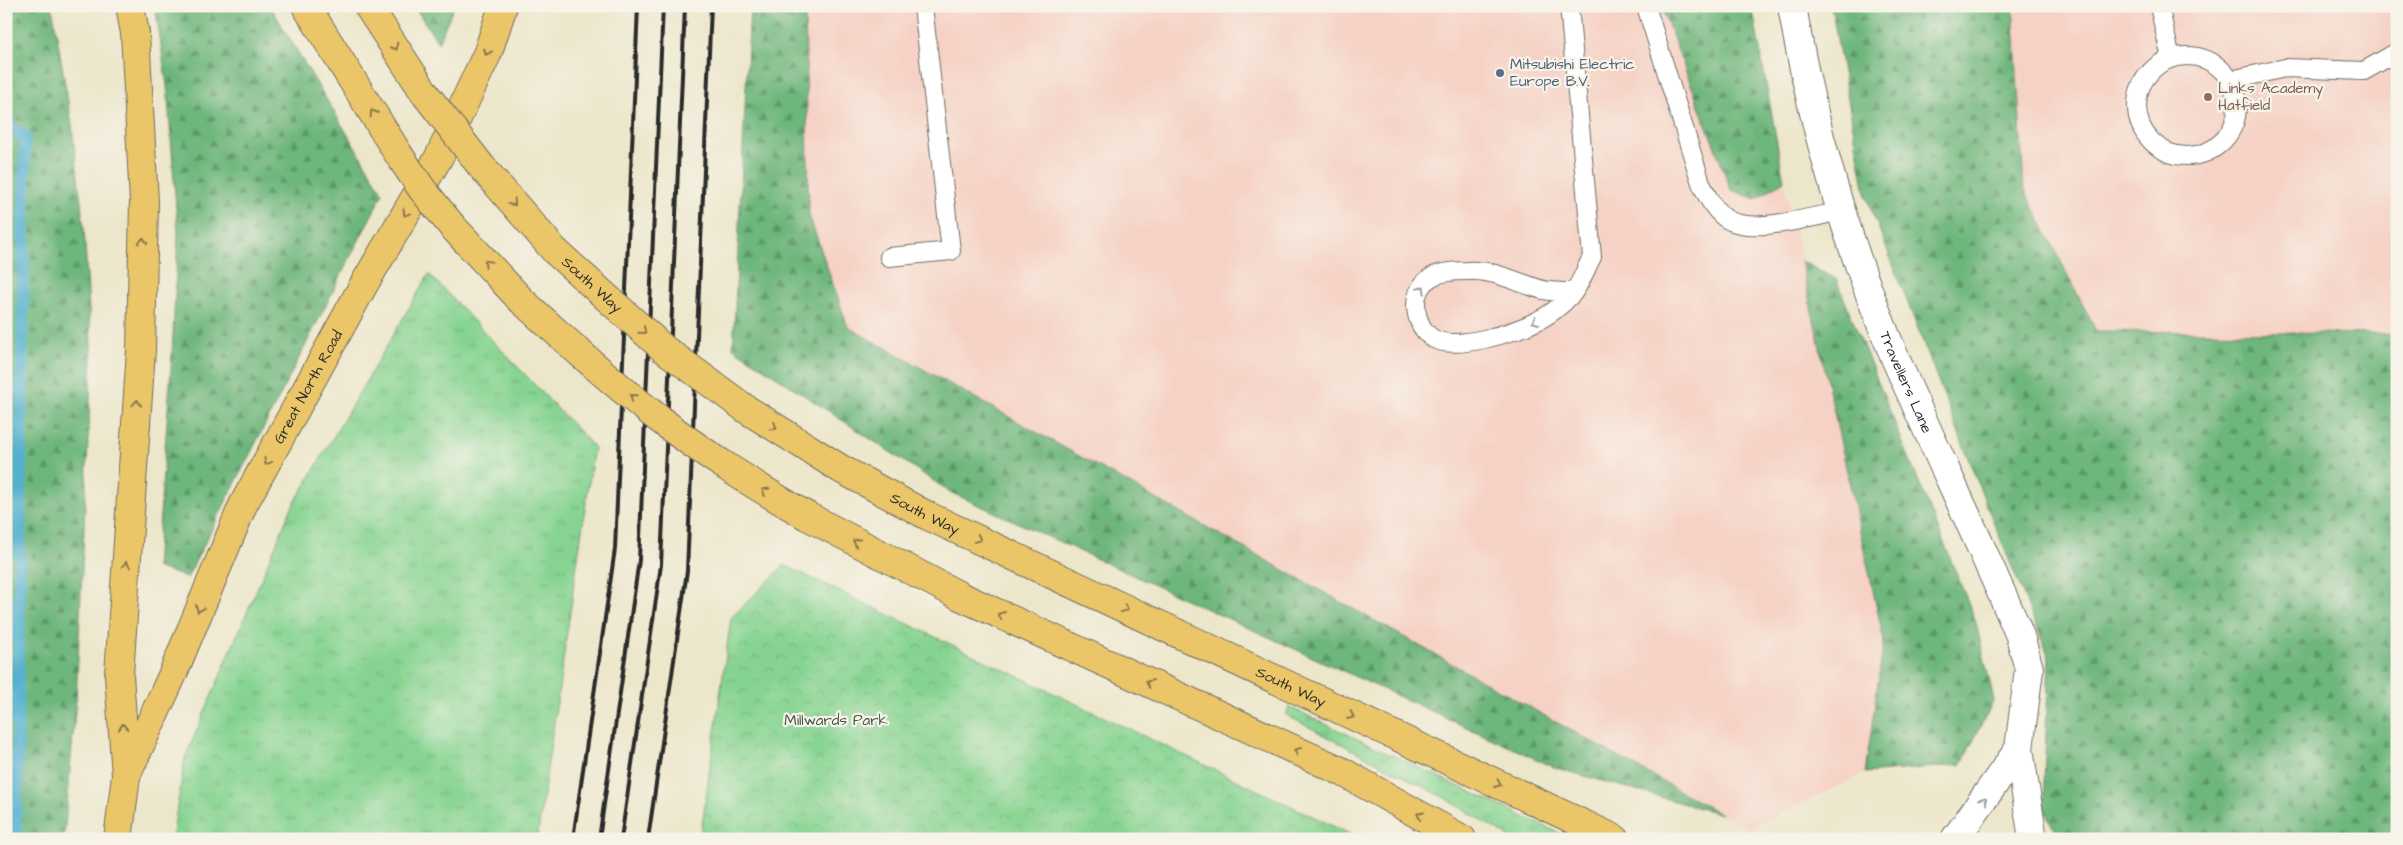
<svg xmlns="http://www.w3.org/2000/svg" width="2403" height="845" font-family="'Architects Daughter',sans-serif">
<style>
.built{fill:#f6d1c5}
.grass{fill:url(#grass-tufts);stroke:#59805e}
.forest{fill:url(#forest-firs);stroke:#4c7054}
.park{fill:url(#park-crowns);stroke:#59805e}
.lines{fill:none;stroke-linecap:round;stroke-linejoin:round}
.stream{stroke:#52b0d0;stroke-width:12}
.service-casing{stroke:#6f6c63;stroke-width:20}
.minor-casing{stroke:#6f6c63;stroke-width:30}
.primary-casing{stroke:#6f6c63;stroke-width:30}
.service{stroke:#fff;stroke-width:18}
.minor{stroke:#fff;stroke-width:28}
.primary{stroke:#ebc669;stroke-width:28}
.rail{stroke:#2b2b2b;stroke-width:4}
.primary-bridge-casing{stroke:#6f6c63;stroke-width:30;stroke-linecap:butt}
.primary-bridge{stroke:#ebc669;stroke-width:28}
.oneway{stroke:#8b784a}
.oneway2{stroke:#a0a0a0}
.service-dot{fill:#5c6f8a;stroke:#f7f3e8;stroke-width:2}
.education-dot{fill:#8d6e63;stroke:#f7f3e8;stroke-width:2}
.labels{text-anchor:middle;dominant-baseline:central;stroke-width:4.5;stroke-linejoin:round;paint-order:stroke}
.service-label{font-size:15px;fill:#4e5e75;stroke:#f7f3e8;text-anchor:start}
.education-label{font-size:15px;fill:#785e54;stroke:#f7f3e8;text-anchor:start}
.street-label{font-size:15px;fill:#2b2b2b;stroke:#f7f3e8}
.park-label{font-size:15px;fill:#425545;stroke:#f7f3e8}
</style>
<defs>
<pattern id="grass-tufts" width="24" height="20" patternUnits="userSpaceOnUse" patternTransform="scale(1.25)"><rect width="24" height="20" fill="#87d492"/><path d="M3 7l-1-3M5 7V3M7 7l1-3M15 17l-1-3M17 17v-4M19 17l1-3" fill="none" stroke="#75b67e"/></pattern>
<pattern id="forest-firs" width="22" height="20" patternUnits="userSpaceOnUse" patternTransform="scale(1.25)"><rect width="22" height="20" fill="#6db67c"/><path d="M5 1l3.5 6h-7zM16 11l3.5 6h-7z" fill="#5a9466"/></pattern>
<pattern id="park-crowns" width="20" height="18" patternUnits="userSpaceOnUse" patternTransform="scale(1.25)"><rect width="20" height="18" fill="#87d492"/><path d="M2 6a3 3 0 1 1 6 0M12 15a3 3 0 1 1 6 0" fill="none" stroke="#75b67e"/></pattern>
</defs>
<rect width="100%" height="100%" fill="#f7f3e8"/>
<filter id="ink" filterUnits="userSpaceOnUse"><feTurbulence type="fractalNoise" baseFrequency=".02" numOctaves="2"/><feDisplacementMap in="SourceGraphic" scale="10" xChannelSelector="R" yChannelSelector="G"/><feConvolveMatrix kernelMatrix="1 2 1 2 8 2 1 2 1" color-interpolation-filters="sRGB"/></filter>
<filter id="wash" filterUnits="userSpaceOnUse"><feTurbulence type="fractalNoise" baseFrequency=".0096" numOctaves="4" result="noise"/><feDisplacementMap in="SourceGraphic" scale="20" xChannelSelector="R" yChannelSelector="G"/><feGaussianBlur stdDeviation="1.12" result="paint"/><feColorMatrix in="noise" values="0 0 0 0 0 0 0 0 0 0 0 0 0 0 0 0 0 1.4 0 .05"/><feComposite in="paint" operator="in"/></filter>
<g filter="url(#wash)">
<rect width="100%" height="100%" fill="#ece6ca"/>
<path class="built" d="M805 6H1661L1731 190 1756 199 1784 181 1884 641 1865 773 1749 829 848 327 809 215Z
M2013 6H2397V334L2096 331 2024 188Z"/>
<path class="grass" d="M429 274 594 447 537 839H172L185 758 291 509Z
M1289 707 1572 839H1512L1445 798 1286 715Z"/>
<path class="forest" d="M6 6H52L72 125 84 228 92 358 76 701 64 839H6Z
M155 6H270L383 193 187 578 156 567 172 355 178 234 167 86Z
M414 6H454L438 43Z
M750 6H805L809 215 848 327 1721 814 1556 768 952 493 733 348Z
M1661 6H1752L1784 181 1756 199 1731 190Z
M1831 6H2013L2024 188 2096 331 2397 334V839H2059L2043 807 2049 657 1988 509 1865 193Z
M1801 261 1836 279 1975 619 1994 700 1961 765 1865 773 1884 641Z"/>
<path class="park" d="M784 565 1352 835V839H700L731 618Z"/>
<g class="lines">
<path class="stream" d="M6 122 25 137 16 839"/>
</g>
</g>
<g filter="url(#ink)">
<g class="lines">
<defs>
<path id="service" d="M1569 6 1592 257C1586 268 1581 283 1573 293 1563 304 1550 315 1537 321 1515 332 1457 351 1434 339 1414 328 1408 292 1430 278 1439 272 1456 271 1467 271 1493 269 1518 283 1543 290 1553 292 1564 292 1574 292
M1646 6 1701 183C1707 196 1713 209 1725 218 1750 236 1813 216 1842 211
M2159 6 2171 58
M2137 106a50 50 0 1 1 100 0a50 50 0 1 1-100 0Z
M2231 80 2285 68 2364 71 2397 52
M889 257 951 251 923 6"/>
<g id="minor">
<path id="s1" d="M1792 6C1812 125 1847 243 1893 353 1934 448 1980 541 2020 636L2029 669 2019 749 2033 839"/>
<path d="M1955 839 2019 749"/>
</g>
<g id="primary">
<path d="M306 6 399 155"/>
<path d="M368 6 426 95"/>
<path d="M481 166 555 251"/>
<path d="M452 226 520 299"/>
<path id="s2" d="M841 469 928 516 1615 839"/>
<path d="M807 516 960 596 1341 771 1462 839"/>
<path id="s3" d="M126 776 172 676 243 505 363 286 439 157 488 52 503 6"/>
<path d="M118 839 126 776 119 675 141 350 144 202 135 33 130 6"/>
</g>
</defs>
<use href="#service" class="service-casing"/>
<use href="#minor" class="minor-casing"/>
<use href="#primary" class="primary-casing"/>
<use href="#service" class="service"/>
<use href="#minor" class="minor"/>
<use href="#primary" class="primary"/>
<path class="rail" d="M573 839 615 549 638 6
M599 839 639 560 663 6
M621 839 661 565 685 6
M648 839 687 571 711 6"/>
<defs>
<g id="primary-bridge">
<path d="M426 95 481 166"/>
<path d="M399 155 422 189 452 226"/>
<path id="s4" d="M555 251 664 349 746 409 841 469"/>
<path d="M520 299C565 340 610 381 658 418 705 455 756 486 807 516"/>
</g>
</defs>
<use href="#primary-bridge" class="primary-bridge-casing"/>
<use href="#primary-bridge" class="primary-bridge"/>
</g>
<defs><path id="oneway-chevron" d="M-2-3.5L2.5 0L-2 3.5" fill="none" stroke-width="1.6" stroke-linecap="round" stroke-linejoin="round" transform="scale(1.25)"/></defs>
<g class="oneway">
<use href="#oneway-chevron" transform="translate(395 47) rotate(57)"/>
<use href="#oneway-chevron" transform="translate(487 52) rotate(112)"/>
<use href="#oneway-chevron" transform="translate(373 113) rotate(-122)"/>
<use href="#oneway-chevron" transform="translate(513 203) rotate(49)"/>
<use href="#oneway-chevron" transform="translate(406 213) rotate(121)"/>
<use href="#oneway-chevron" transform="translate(143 241) rotate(-89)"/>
<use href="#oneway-chevron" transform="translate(487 263) rotate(-133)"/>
<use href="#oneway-chevron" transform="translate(643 331) rotate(41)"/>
<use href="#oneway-chevron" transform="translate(633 397) rotate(-140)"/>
<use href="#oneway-chevron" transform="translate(137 403) rotate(-86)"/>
<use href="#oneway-chevron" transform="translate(774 427) rotate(32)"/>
<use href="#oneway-chevron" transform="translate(267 462) rotate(119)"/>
<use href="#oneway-chevron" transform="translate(765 491) rotate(-149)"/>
<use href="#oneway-chevron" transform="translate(978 539) rotate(25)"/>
<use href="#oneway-chevron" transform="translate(856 542) rotate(-152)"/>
<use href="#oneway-chevron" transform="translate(126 565) rotate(-86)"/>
<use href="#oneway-chevron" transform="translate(199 609) rotate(113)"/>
<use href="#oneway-chevron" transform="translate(1125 609) rotate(25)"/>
<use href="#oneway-chevron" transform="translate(1001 615) rotate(-155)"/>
<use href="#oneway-chevron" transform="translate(1149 683) rotate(-155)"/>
<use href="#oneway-chevron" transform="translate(1351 716) rotate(25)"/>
<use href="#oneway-chevron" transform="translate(123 727) rotate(-94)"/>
<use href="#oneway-chevron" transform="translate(1297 751) rotate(-155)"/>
<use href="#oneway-chevron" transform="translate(1498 784) rotate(25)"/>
<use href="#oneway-chevron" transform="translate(1420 815) rotate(-151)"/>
</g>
<g class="oneway2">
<use href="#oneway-chevron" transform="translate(1422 289) rotate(-59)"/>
<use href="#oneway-chevron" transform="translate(1535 321) rotate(155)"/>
<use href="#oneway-chevron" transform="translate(1984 800) rotate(-55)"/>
</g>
</g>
<circle class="service-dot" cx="1500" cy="73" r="5"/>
<circle class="education-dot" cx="2208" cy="97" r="5"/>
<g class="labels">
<g class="service-label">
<text x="1510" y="64">Mitsubishi Electric<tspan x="1510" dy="17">Europe B.V.</tspan></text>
</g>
<g class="education-label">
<text x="2218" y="88">Links Academy<tspan x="2218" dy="17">Hatfield</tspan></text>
</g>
<g class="street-label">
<text stroke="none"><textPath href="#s4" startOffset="50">South Way</textPath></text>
<text stroke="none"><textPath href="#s1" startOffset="394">Travellers Lane</textPath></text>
<text stroke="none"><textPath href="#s3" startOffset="430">Great North Road</textPath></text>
<text stroke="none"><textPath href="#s2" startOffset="95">South Way</textPath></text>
<text stroke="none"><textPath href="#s2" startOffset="500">South Way</textPath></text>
</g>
<g class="park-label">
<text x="836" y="720">Millwards Park</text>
</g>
</g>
<rect width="2403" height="845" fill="none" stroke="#f7f3e8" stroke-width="25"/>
</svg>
